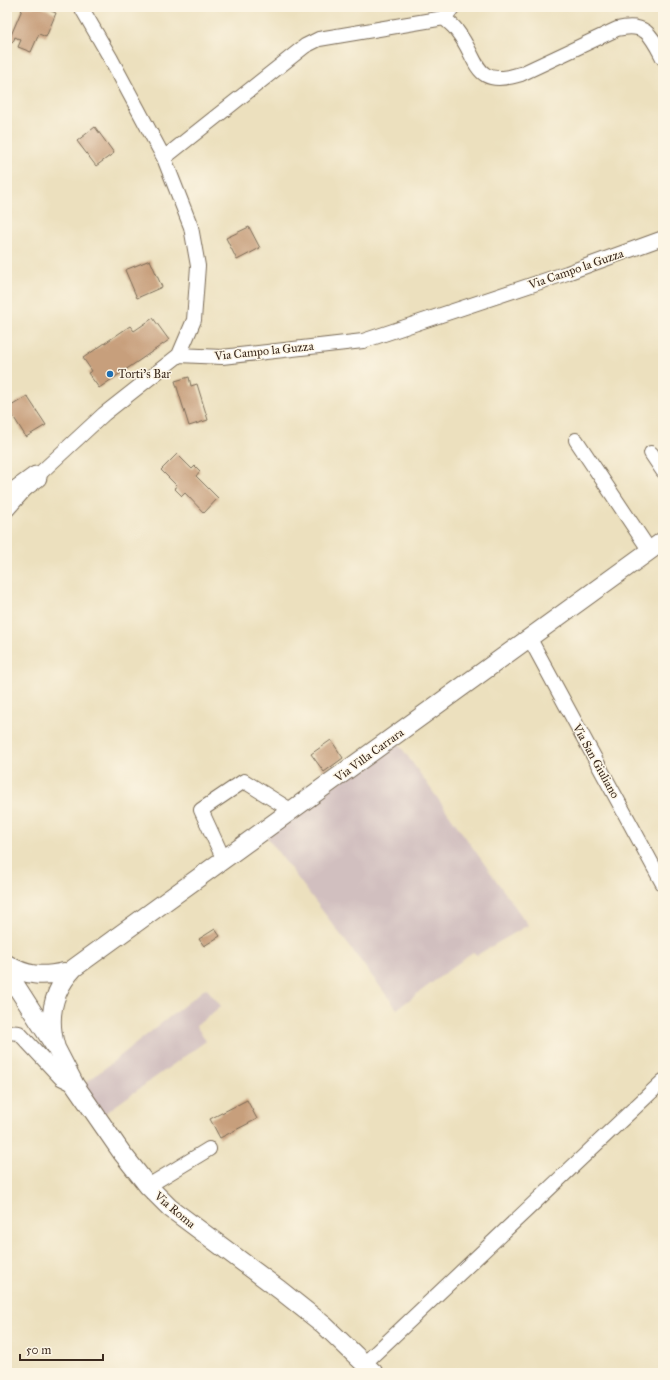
<svg xmlns="http://www.w3.org/2000/svg" width="670" height="1380" font-family="'IM FELL Great Primer',serif">
<style>
.industrial{fill:#d1bfbf}
.building{fill:#c79f7b}
.lines{fill:none;stroke-linecap:round;stroke-linejoin:round}
.minor-casing{stroke:#796a56;stroke-width:16}
.major-casing{stroke:#796a56;stroke-width:20}
.highway-casing{stroke:#796a56;stroke-width:23}
.minor{stroke:#fff;stroke-width:14}
.major{stroke:#fff;stroke-width:18}
.highway{stroke:#fff;stroke-width:21}
.poi-dot{fill:#1f6fb2;stroke:#fcf5e5;stroke-width:1.5}
.labels{text-anchor:middle;dominant-baseline:central;stroke-width:3;stroke-linejoin:round;paint-order:stroke}
.street-label{font-size:12px;fill:#3b2a1e;stroke:#fcf5e5}
.poi-label{font-size:12px;fill:#3b2a1e;stroke:#fcf5e5;text-anchor:start}
</style>
<rect width="100%" height="100%" fill="#fcf5e5"/>
<filter id="ink" filterUnits="userSpaceOnUse"><feTurbulence type="fractalNoise" baseFrequency=".025" numOctaves="2"/><feDisplacementMap in="SourceGraphic" scale="8" xChannelSelector="R" yChannelSelector="G"/><feConvolveMatrix kernelMatrix="1 2 1 2 8 2 1 2 1" color-interpolation-filters="sRGB"/></filter>
<filter id="wash" filterUnits="userSpaceOnUse"><feTurbulence type="fractalNoise" baseFrequency=".012" numOctaves="4" result="noise"/><feDisplacementMap in="SourceGraphic" scale="16" xChannelSelector="R" yChannelSelector="G"/><feGaussianBlur stdDeviation="0.9" result="paint"/><feColorMatrix in="noise" values="0 0 0 0 0 0 0 0 0 0 0 0 0 0 0 0 0 1.4 0 .05"/><feComposite in="paint" operator="in"/></filter>
<g filter="url(#wash)">
<rect width="100%" height="100%" fill="#ece0be"/>
<path class="industrial" d="M396 740 528 925 477 955 473 952 397 1009 265 835Z
M206 988 221 1006 196 1026 206 1041 101 1116 81 1087Z"/>
<g id="blocks">
<path class="building" d="M23 7H41L56 13 46 37 39 34 31 52 18 47 21 40 15 37 13 42 9 40Z
M95 127 114 153 96 166 77 141Z
M249 227 260 248 237 260 226 238Z
M150 260 162 287 137 298 125 270Z
M153 318 169 340 99 388 88 373 92 371 83 358 130 326 134 331Z
M189 377 191 386 197 384 208 420 189 426 175 381Z
M27 396 46 425 26 437 8 408Z
M177 454 192 469 195 466 200 471 196 476 218 498 204 513 185 493 182 496 174 488 177 486 161 470Z
M331 740 343 758 324 772 311 754Z
M215 929 220 936 204 946 199 939Z
M247 1100 257 1119 220 1138 210 1119Z"/>
</g>
</g>
<g filter="url(#ink)">
<use href="#blocks" fill-opacity="0" stroke="#796a56" stroke-width="1"/>
<g class="lines">
<defs>
<path id="minor" d="M81 7 111 59 164 158 191 227 198 266 194 320 179 355 222 357 363 341 567 273 663 238
M444 18 453 7
M164 158 305 46 319 39 444 18C448 22 454 26 457 31 480 60 472 89 521 74L617 29C646 22 651 35 663 58
M576 440 650 551
M651 453 663 471
M7 510 36 477 104 414 179 355
M530 639 663 884
M224 860 201 810 244 781 292 811
M7 1032 19 1033 61 1078 75 1085
M148 1186 209 1149
M365 1363 663 1081"/>
<path id="major" d="M7 964C26 976 42 977 64 972
M7 972 56 1048 75 1085 122 1153 148 1186 170 1208 280 1290 324 1325 374 1373
M56 1048C47 1018 52 991 74 968L663 541"/>
<path id="highway" d="M7 498 36 477"/>
</defs>
<use href="#minor" class="minor-casing"/>
<use href="#major" class="major-casing"/>
<use href="#highway" class="highway-casing"/>
<use href="#minor" class="minor"/>
<use href="#major" class="major"/>
<use href="#highway" class="highway"/>
</g>
</g>
<circle class="poi-dot" cx="110" cy="374" r="4"/>
<g class="labels">
<g class="street-label">
<text transform="translate(576 269) rotate(-19)">Via Campo la Guzza</text>
<text transform="translate(264 351) rotate(-6)">Via Campo la Guzza</text>
<text transform="translate(369 755) rotate(-36)">Via Villa Carrara</text>
<text transform="translate(596 761) rotate(61)">Via San Giuliano</text>
<text transform="translate(175 1210) rotate(40)">Via Roma</text>
</g>
<g class="poi-label">
<text x="118" y="374">Torti's Bar</text>
</g>
</g>
<rect width="670" height="1380" fill="none" stroke="#fcf5e5" stroke-width="24"/>
<path d="M20 1354v6h83v-6" fill="none" stroke="#3b2a1e" stroke-width="2"/>
<text x="26" y="1354" font-size="12" fill="#3b2a1e" stroke="#fcf5e5" stroke-width="3" paint-order="stroke">50 m</text>
</svg>
